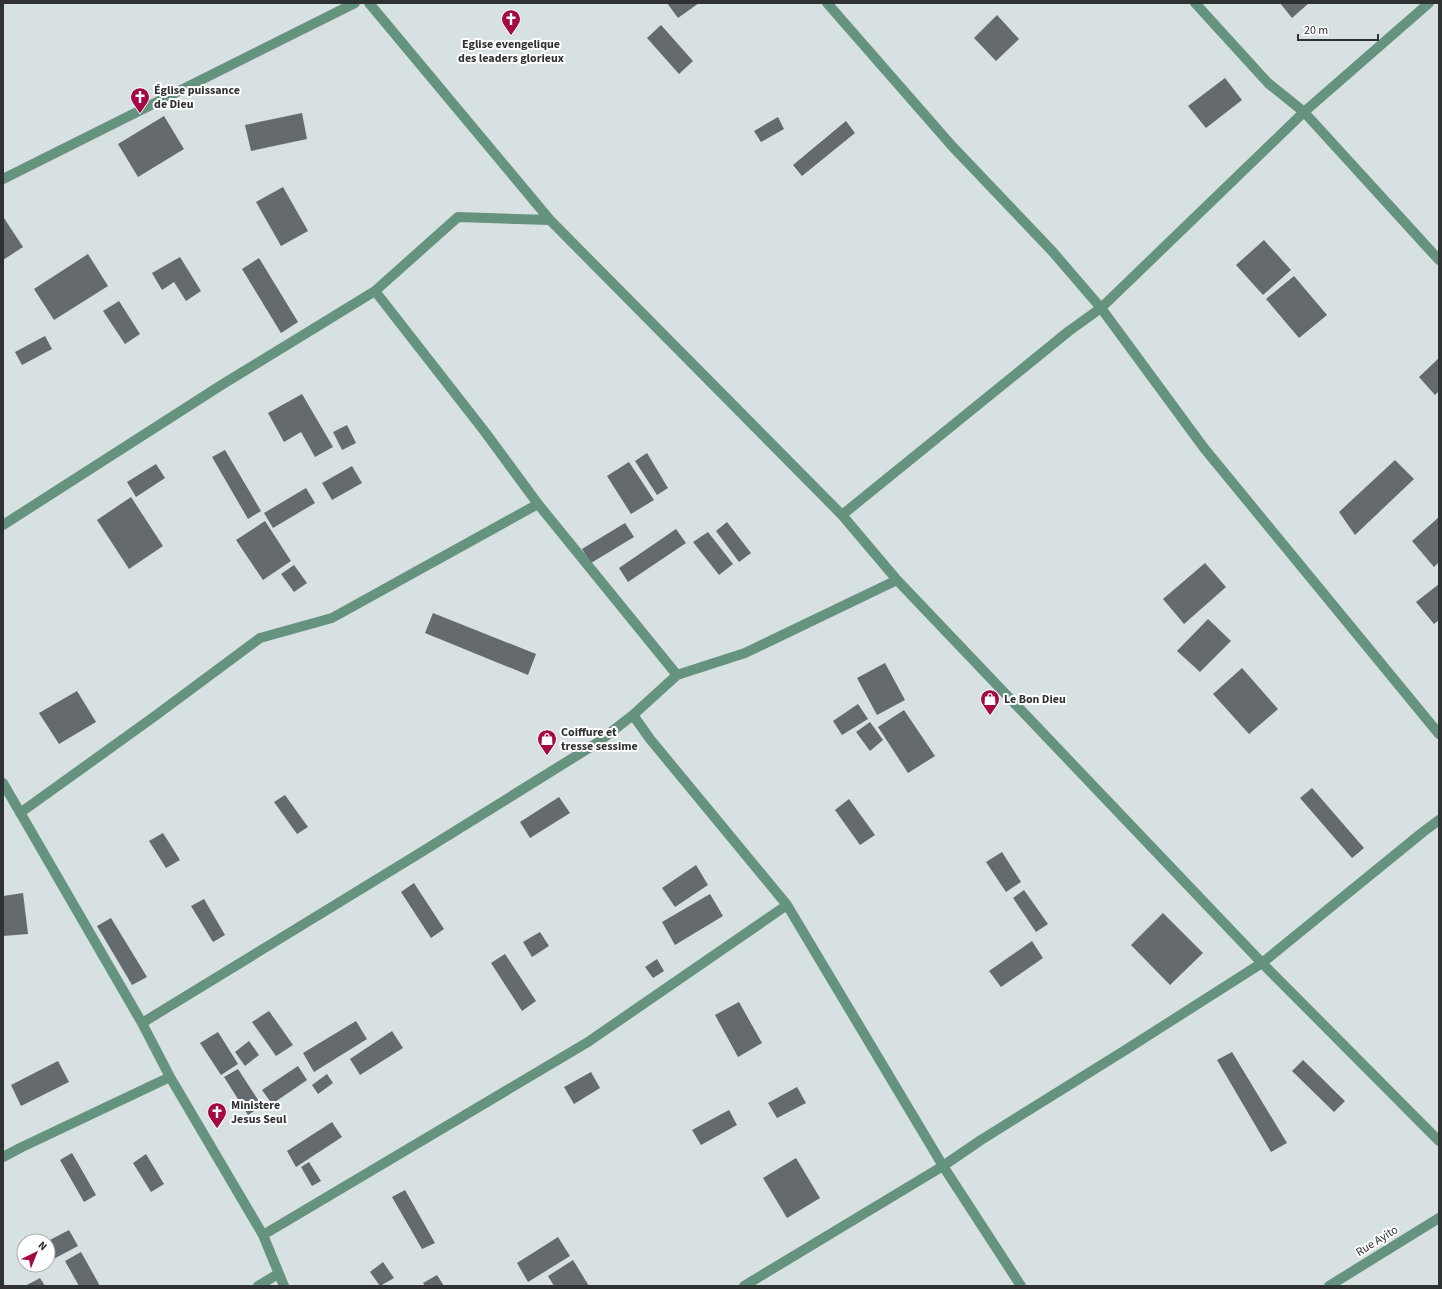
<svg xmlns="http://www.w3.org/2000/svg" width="1442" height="1289" font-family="'Source Sans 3',sans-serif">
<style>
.building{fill:#646a6e}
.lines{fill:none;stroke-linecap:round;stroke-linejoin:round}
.minor{stroke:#66937f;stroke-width:10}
.labels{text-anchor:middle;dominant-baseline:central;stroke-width:4;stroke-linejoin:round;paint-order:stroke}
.poi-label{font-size:12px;font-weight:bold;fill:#2f3232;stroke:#fff;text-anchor:start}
.street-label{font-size:12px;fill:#2f3232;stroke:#fff}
</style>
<rect width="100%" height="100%" fill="#d7e1e1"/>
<path class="building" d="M667 3H699L678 18Z
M1280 3H1309L1292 18Z
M997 15 1019 39 996 61 974 38Z
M661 25 693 61 679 74 647 38Z
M1225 78 1242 100 1206 128 1188 106Z
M302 113 307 139 251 151 245 125Z
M164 116 184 149 138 177 118 144Z
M778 117 784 129 761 142 754 131Z
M846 121 855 133 802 176 793 165Z
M283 187 308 231 281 246 256 202Z
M4 218 23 247 3 260V219Z
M1264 240 1291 270 1263 295 1236 265Z
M88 254 108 286 54 320 34 289Z
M180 257 201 291 186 301 174 282 162 290 152 273Z
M259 258 298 322 281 333 242 269Z
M1294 276 1327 315 1299 338 1266 299Z
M119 301 140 334 125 344 103 311Z
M45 336 52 349 22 365 15 352Z
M1439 358V391L1435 395 1419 377Z
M302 394 333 447 315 457 301 432 284 442 268 413Z
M347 425 356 443 342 450 333 432Z
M225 450 261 511 248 519 212 457Z
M647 453 668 488 657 495 635 461Z
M1395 460 1414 479 1355 535 1339 512Z
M629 462 654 500 631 514 607 476Z
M156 464 165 478 136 497 127 482Z
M352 466 362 483 332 500 322 483Z
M306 488 315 503 273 528 264 513Z
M131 497 163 546 129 569 97 520Z
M1439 517V562L1434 567 1412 541Z
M265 521 291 561 263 580 236 540Z
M727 522 751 553 739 562 716 531Z
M625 523 634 537 591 563 582 549Z
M676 529 686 543 628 582 619 568Z
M708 532 733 564 719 575 693 542Z
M1205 563 1226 587 1184 624 1163 599Z
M294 565 307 583 294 592 281 574Z
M1439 584V620L1434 624 1416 602Z
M433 613 536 654 528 675 425 633Z
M1208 619 1231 641 1200 672 1177 651Z
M885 663 905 700 877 715 857 678Z
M1242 668 1278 709 1249 734 1213 694Z
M77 691 96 722 59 744 39 713Z
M858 704 868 719 842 735 833 721Z
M904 710 935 756 908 773 878 727Z
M870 722 883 740 870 751 856 732Z
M1312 788 1364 848 1352 858 1300 798Z
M285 795 308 827 297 834 274 802Z
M559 797 570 813 530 838 520 822Z
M849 799 875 835 860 845 835 810Z
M163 833 180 860 166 868 149 841Z
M1002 852 1021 882 1006 892 986 862Z
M696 865 708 885 675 907 662 888Z
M414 883 444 929 431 938 401 892Z
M1024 890 1048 924 1036 932 1013 898Z
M23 893 28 934 3 936V896Z
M710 894 723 916 675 945 662 922Z
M204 899 225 935 213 942 191 906Z
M1163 913 1203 953 1170 985 1131 945Z
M111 918 147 977 132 985 97 926Z
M540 932 549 946 532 957 523 942Z
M1032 941 1043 958 1001 987 989 971Z
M505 954 536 1001 522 1011 491 963Z
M657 959 664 971 653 978 645 967Z
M739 1002 762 1043 738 1057 715 1015Z
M269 1011 293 1045 276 1056 252 1022Z
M356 1021 367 1039 314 1072 303 1053Z
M392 1031 403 1048 360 1075 350 1059Z
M218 1032 238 1064 221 1075 200 1043Z
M249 1041 259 1055 245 1066 235 1052Z
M1232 1052 1287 1143 1271 1152 1217 1060Z
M1303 1060 1345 1101 1334 1112 1292 1071Z
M58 1061 69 1082 21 1106 11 1085Z
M298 1066 307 1080 272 1104 262 1090Z
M238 1069 262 1106 248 1115 224 1077Z
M591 1072 600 1088 574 1104 564 1087Z
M327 1074 333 1083 318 1094 312 1085Z
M797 1087 806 1103 777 1118 768 1103Z
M729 1110 737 1125 701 1145 692 1130Z
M332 1122 342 1137 296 1167 287 1151Z
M72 1153 96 1195 84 1202 60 1160Z
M146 1154 164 1184 151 1192 133 1163Z
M796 1158 820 1198 787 1218 763 1178Z
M309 1162 321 1181 312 1186 301 1167Z
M405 1190 435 1243 422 1249 392 1197Z
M69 1230 78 1246 48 1262V1241Z
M558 1237 570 1256 528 1282 517 1263Z
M81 1252 100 1286H79L65 1261Z
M573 1260 589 1286H554L548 1276Z
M383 1262 394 1278 380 1286 370 1272Z
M437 1275 444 1286H425L423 1283Z
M40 1278 45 1286H25Z"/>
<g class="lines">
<path class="minor" d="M369 3 550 220 842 515 897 580 1262 963 1439 1141
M827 3 952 146 1052 251 1101 308 1204 448 1439 734
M1195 3 1268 83 1304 112 1439 260
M3 179 355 3
M375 291 485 432 538 504 677 675
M842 515 1069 331 1101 308 1304 112 1429 3
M3 525 223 384 375 291 458 217 550 220
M633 715 650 739 787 905 943 1166 1021 1286
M3 783 142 1023 170 1077 263 1235 284 1286
M20 813 155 716 260 638 332 618 538 504
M142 1023 415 856 597 743 633 715 677 675 745 653 897 580
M3 1157 22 1147 170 1077
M263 1235 588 1042 787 905
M258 1286 278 1274
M744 1286 943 1166 981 1140 1127 1049 1262 963 1423 832 1439 820
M1329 1286 1439 1218"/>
</g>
<defs>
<symbol id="church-pin" viewBox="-11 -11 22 30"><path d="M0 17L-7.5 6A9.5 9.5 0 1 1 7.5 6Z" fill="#a30a44" stroke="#fff"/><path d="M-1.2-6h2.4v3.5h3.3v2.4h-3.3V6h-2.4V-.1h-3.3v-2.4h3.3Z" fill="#fff"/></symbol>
<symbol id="shop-pin" viewBox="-11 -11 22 30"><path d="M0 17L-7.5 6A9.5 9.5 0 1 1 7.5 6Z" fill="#a30a44" stroke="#fff"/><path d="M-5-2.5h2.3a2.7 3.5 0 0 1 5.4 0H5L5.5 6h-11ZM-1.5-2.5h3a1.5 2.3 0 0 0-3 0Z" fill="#fff"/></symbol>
</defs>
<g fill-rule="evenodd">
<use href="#church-pin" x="500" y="8" width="22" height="30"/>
<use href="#church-pin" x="129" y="86" width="22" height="30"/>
<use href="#shop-pin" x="979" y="688" width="22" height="30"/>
<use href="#shop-pin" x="536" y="728" width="22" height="30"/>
<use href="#church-pin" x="206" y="1101" width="22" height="30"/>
</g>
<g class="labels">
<g class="poi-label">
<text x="511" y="44" text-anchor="middle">Eglise evengelique<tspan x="511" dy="14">des leaders glorieux</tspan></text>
<text x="154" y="90">Église puissance<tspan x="154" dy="14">de Dieu</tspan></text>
<text x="1004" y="699">Le Bon Dieu</text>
<text x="561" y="732">Coiffure et<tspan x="561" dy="14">tresse sessime</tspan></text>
<text x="231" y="1105">Ministere<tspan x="231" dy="14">Jesus Seul</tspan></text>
</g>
<g class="street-label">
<text transform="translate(1377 1241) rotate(-32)">Rue Ayito</text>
</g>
</g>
<rect width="1442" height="1289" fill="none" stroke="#2f3232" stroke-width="8"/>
<g transform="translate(36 1253) rotate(43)"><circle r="19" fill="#ffffff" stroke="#acadad"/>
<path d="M0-3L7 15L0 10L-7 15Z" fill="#a30a44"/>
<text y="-6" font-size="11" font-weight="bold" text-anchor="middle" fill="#2f3232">N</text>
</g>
<path d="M1298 34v6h80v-6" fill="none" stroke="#2f3232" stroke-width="2"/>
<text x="1304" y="34" font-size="12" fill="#2f3232" stroke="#ffffff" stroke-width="3" paint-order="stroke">20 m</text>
</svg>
